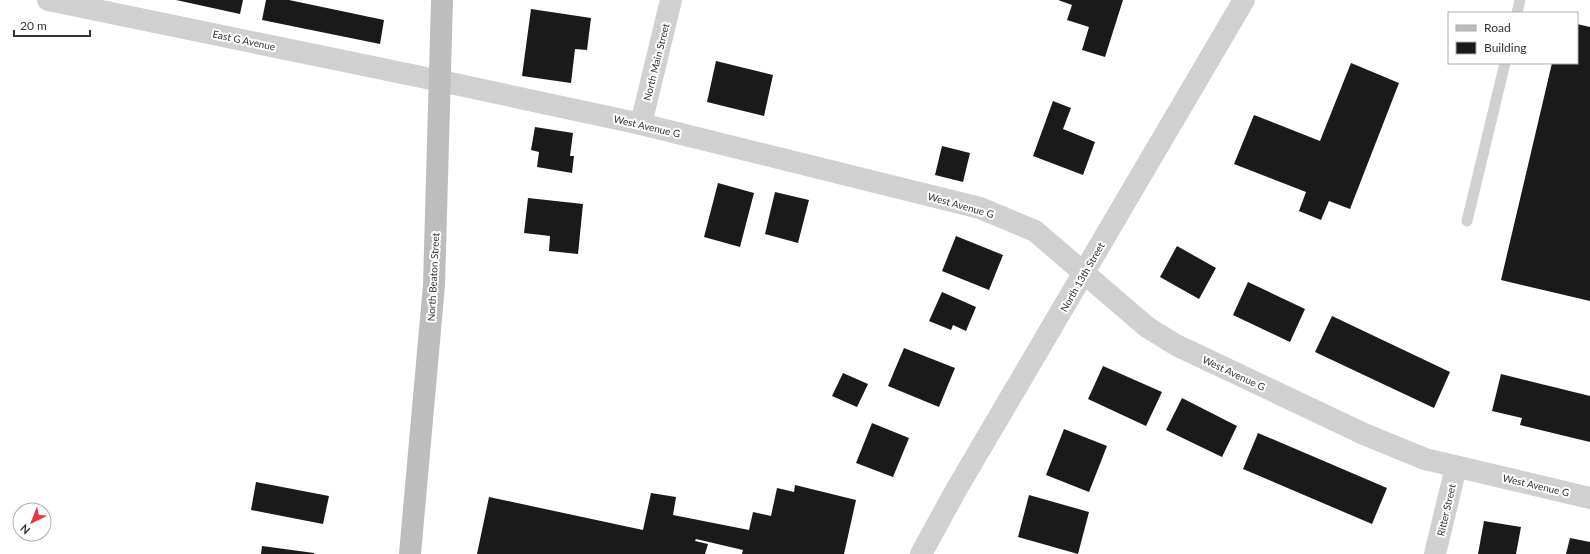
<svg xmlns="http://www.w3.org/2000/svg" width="1590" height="554" font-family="Lato,sans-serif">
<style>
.building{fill:#1a1a1a}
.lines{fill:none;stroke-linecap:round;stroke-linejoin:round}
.service{stroke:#d0d0d0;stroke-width:11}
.minor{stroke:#d0d0d0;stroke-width:22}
.tertiary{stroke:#d0d0d0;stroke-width:22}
.secondary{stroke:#bdbdbd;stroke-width:22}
.labels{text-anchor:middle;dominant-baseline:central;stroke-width:4;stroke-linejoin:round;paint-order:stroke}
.street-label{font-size:10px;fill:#333;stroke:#fff}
</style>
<rect width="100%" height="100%" fill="#fff"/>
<path class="building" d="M176 0H243L240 14Z
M266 0H289L384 20 380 44 262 20Z
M1058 0H1123L1105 57 1082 50 1089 27 1067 20 1072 5Z
M531 9 591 18 587 50 575 49 571 83 522 76Z
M1577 24 1590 27V301L1501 280 1552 63H1577Z
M716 61 773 75 764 116 707 102Z
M1351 63 1399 83 1350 209 1329 201 1321 220 1299 211 1306 192 1234 164 1254 115 1320 141Z
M1053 101 1071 108 1063 129 1095 142 1083 175 1033 156Z
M535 127 573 133 570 156H574L572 173 537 167 539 152 531 150Z
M942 146 970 153 963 182 935 175Z
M718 183 754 193 740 247 704 237Z
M775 192 809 200 798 243 765 234Z
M528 198 583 204 578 254 549 251 550 236 524 233Z
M956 236 1003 255 989 290 942 271Z
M1177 246 1216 268 1199 299 1160 277Z
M1248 282 1305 309 1290 342 1233 315Z
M942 292 976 307 966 331 953 325 951 330 929 321Z
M1332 316 1450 372 1434 408 1315 352Z
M904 348 955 368 939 407 888 386Z
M1103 366 1162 392 1146 426 1088 399Z
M843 373 868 384 857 407 832 396Z
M1501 374 1590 396V442L1520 425 1522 418 1492 411Z
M1182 398 1237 426 1222 457 1166 430Z
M872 423 909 438 893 477 856 463Z
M1064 429 1107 446 1089 492 1046 475Z
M1258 433 1387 488 1372 524 1243 469Z
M256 482 329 496 323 524 251 510Z
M795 485 856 500 844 554H742L743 550 696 539 695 541 708 544 705 554H477L489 497 643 530 651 493 676 497 673 515 749 530 753 512 771 516 777 488 794 492Z
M1029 495 1089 512 1078 554 1018 537Z
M1484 521 1521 527 1516 554H1478Z
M1570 538 1590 542V554H1566Z
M262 546 314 553V554H261Z"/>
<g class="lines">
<path class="service" d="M1517 13 1520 0
M1467 221 1505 63"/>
<path class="minor" d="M48 0 441 81 641 124 980 208 1035 231 1147 327 1176 345 1364 434 1425 459 1590 498
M641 124 671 0
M1435 554 1456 467"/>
<path class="tertiary" d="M921 554 956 490 1244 0"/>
<path class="secondary" d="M410 554 434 285 442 0"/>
</g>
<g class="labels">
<g class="street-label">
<text transform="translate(244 40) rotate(12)">East G Avenue</text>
<text transform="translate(656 62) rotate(-76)">North Main Street</text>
<text transform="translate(647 126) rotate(13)">West Avenue G</text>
<text transform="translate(961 205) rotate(16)">West Avenue G</text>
<text transform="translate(433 277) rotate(-87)">North Beaton Street</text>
<text transform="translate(1082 277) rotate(-60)">North 13th Street</text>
<text transform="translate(1234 373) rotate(25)">West Avenue G</text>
<text transform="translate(1536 485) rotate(13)">West Avenue G</text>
<text transform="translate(1446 510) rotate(-77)">Ritter Street</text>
</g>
</g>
<rect x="1448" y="12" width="130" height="52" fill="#ffffff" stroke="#adadad"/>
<rect x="1456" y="25" width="20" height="6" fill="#bdbdbd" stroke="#adadad"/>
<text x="1484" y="32" font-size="12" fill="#333333">Road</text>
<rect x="1456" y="42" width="20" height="12" fill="#1a1a1a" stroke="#adadad"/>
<text x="1484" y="52" font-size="12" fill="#333333">Building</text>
<g transform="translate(32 522) rotate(223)"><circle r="19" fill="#ffffff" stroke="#adadad"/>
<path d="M0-3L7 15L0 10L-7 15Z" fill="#e63946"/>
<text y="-6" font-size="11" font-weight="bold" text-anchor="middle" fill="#333333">N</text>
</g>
<path d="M14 30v6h76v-6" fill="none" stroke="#333333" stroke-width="2"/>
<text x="20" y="30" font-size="12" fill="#333333" stroke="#ffffff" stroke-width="3" paint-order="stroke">20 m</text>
</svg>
